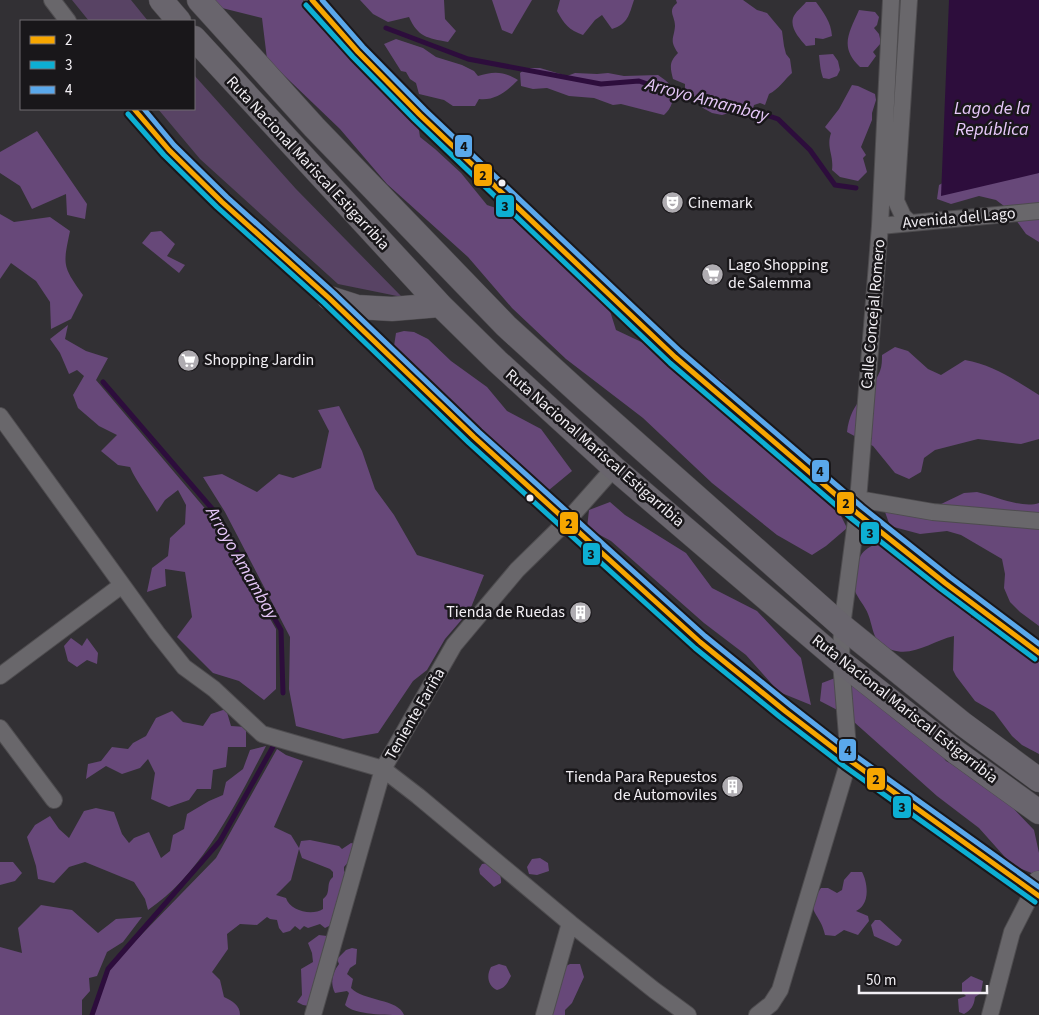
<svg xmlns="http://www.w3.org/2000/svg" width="1039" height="1015" font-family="'Source Sans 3',sans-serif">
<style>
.green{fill:#584364}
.forest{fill:#674879;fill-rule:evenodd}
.water{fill:#2d0d3c}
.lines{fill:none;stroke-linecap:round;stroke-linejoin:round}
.stream{stroke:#2d0d3c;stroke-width:5}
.minor-casing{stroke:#4e4c4f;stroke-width:18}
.highway-casing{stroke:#4e4c4f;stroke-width:25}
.minor{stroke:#69676b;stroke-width:16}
.highway{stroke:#69656d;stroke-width:24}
.bus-1-casing{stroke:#19171a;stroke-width:9}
.bus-2-casing{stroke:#19171a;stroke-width:9}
.bus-3-casing{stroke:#19171a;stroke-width:9}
.bus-1{stroke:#f7a600;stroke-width:5}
.bus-2{stroke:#0dafd3;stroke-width:5}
.bus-3{stroke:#5aa8eb;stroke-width:5}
.bus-dot{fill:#f2eff4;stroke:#19171a;stroke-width:2}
.labels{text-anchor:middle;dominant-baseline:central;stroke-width:5;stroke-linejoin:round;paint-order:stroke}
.street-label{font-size:16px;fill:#f2eff4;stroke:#19171a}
.poi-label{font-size:16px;fill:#f2eff4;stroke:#19171a;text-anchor:start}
.water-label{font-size:18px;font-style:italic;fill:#e8c9fb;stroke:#19171a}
.line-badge{stroke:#19171a;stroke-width:2}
.pale-badge-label{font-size:14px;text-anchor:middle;font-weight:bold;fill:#111}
</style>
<rect width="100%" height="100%" fill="#323034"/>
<path class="green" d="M72 0H131L148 21H89Z
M194 75 296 189 402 297 338 284 200 159 158 109H194Z"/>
<path class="forest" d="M206 0H309L418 124 420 137 435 149 461 173 487 205 517 215 615 291 610 311 616 330 652 347 694 359 724 382 742 403 751 420 825 491 837 508 847 528 826 546 812 555 777 535 712 483 643 418 566 359 512 308 468 257 387 184 340 129 267 59 262 18 210 5Z
M360 0H444L445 19 456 31 448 42C427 38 418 37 409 17L388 22 373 14Z
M492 0H532L512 34 502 30Z
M560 0H634C629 15 628 24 612 29L602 15 595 20 583 35C569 30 564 24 557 11Z
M676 0H743L757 10 767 13 782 31 784 46 786 54 790 59 792 73C784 80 779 89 769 94L765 105 760 103 754 105 751 116 729 113 722 115 712 113 703 108 693 95 685 91V84L673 79C670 67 669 62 678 53 669 40 674 39 675 26 675 16 667 11 677 3Z
M806 2H816C824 13 831 22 832 36L823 39 815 38V45L806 46C800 39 790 29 793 18 795 12 802 7 806 2Z
M859 10 875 12 879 17 877 25 874 28 879 34 881 43 873 52 876 56 868 67H860C839 47 849 33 859 10Z
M396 39 423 48 436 57 462 65 474 71 478 76C493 71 504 71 518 80 507 91 495 101 479 99L475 106H453L444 100 419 94 416 83 410 79 406 72 401 71 384 44Z
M833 54 838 61 840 70 837 76 829 79 823 78C820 69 820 63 819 55Z
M526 68H540L567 76 575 73 597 74 608 73 624 76 658 75 665 80 674 88C674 99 672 108 664 115L621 104 613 105 594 98 569 96 547 88 533 89 521 86 520 73Z
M852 85 858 86 875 94 876 100 872 113V120L861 147 866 155 863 158 867 172 858 181 840 177 832 170C834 155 826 148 831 133L825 127 839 109Z
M37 131 87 204 85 219 67 215 66 194 32 209 20 186 0 173V152Z
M1039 173V242L1026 234 1008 209 996 200 979 196 951 204 937 199 939 185 952 178Z
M0 214 14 222 50 217 70 231C63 265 62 266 83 295L71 319 51 329 50 302 36 281 11 263 0 279Z
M161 231 175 244 167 256 185 265 179 273 142 243 151 232Z
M68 325 65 339 86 351 108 358 96 380 208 512 247 579 276 629V689L264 700 239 681 213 673 177 637 192 617 185 572 165 569 166 586 147 592 152 568 168 556 170 538 185 524 186 505 178 490 165 500 157 512C148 496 137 483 130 467L118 465 101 451 117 435 99 426 78 408 73 395 84 376 77 370 69 374 60 353 50 339Z
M404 331 414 332 428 339 451 361 487 387 507 411 541 429 572 471 549 490 512 464 394 346 396 333Z
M895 347 908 351 928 369 941 375 965 360C993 365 1015 380 1039 395V439L1021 444 978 439 935 450 924 458 921 472 909 479 895 473 873 446 847 432C851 399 870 396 880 371 882 366 882 360 882 355Z
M339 406 362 451 375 489 394 515 417 555 484 575 470 610 445 639 427 670 413 681 378 733 343 739 296 726 289 689 290 637 225 512 203 477 222 474 257 492 279 474 293 478 321 468 329 431 318 410Z
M977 492C995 496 1022 509 1039 503V626L1020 612 1010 602 1004 588 1005 574 1002 559 961 535 947 531 920 534 890 526 885 512 939 505 964 493Z
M610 502 625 515 686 553 712 588 757 611 801 658 811 705 779 692 746 655 704 623 611 541 587 528 589 510Z
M888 541C898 544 909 546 918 551 927 556 966 586 970 595 973 602 972 611 971 618L977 616 1039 647V754L1022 745 1012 736 994 712 975 701 956 676 953 670 954 636C932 641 914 657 892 650 872 644 874 629 868 614 865 606 858 599 855 591 853 586 854 581 855 576 858 553 864 546 888 541Z
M71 638 82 646 87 638 98 653 97 664 87 660 77 667 68 661 64 646Z
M843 675 919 725 946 761 990 784 1034 830 1039 853V876L1012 865 979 828 937 796 845 714 820 701 822 683Z
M226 709 231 726 246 727V747H228L226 767 213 770 211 789H197L189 800 169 807 151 799 155 773 148 759 140 768 122 774 106 766 86 779 88 764 101 761 112 747 128 749 133 743 146 736 156 718 172 711 183 722 203 726 211 714Z
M266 746C237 802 202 874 148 910L145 899 134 882 85 862 69 867 54 883 38 879 36 866 27 837 35 825 50 816 59 829 69 838 84 811 96 808 114 812 122 834 129 843 134 838 149 832 161 858 170 851 173 835 184 829 187 814 209 801 223 795 226 782 243 769 250 750Z
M277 749 286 755 303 761 274 827 291 835 299 848 301 841 310 840 339 846 342 849 351 843 355 844 350 860 344 867V871L347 875 331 925 325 928 320 924 308 928 304 926 300 930 295 926 290 931 283 933 279 928 277 920 270 919 267 917 257 925 240 924 227 934 228 949 212 972 220 980 224 997C232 1001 240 1005 240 1015H92L108 969 216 858ZM299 849 302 858 330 869 333 872V877C325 883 332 893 323 899V909C312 916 290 911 286 898L276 895 291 880Z
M540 858 548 863 549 871 537 875 529 874 527 867 532 859Z
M0 862H13L22 873 15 881 0 885Z
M488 863C495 867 502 873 501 883L494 887 480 874 479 869 482 864Z
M851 872H862C867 881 869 897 863 905 861 908 859 909 856 911L868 916 869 921 858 935 844 930 835 936 825 935C820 911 803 913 821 888H828L837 893 842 890 844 880Z
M41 905 72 910 98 933 116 919 142 917 123 942 107 952 97 976 89 978 90 991 82 1000V1015H0V947L22 953 18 928Z
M875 920H880L902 940 899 945 896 946 874 936 871 925Z
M319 935 327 936 309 1006 303 1005 297 1002 302 995 301 969 313 962 312 953 308 943Z
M352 948 357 949 356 964 350 968 347 974 353 979 351 988C363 1001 399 999 404 1015 387 1015 354 1015 345 1005L349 993 347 991 335 993C330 983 332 973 339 964L337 959 346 950Z
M499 964 506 966 511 976C507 984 505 988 497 990 488 986 486 976 491 967Z
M570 964H580L584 977 572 1003 565 1010V1015H538L562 968Z
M971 976 983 981 981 993 975 997C974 1006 971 1010 964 1014L959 1012 958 999 966 996 962 992V983Z"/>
<path class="water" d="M949 0H1039V173L941 196Z"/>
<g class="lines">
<path class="stream" d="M386 28 468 59 601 84 639 81 693 100 742 107 778 119 810 150 835 185 856 188
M103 382 214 511 281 630 283 693
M92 1015 108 969 220 841 274 745"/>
<defs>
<path id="minor" d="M52 0 68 21
M312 0 358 52 420 115 675 357 857 513 945 583 1039 653
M909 0 896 201 903 216 910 223
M134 109 169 150 222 202 329 298 474 437 700 642 785 711 849 760 1039 896
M880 226 1039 211
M0 416 157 633 184 667 214 689 262 734 383 769 418 796 570 923 654 990 688 1015
M858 499 933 512 1039 521
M0 676 122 585
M0 728 54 800
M313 1015 383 769 454 645 517 570 567 521 614 468
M544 1015 570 923
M757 1015 771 1004 780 990 849 760 841 662 842 626 857 513 880 226 891 0
M990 1015 1012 932 1033 891"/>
<path id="highway" d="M161 0 179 21
M199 0 314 127 506 326 586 399 842 626 963 724 1039 780
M194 38 440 305 497 361 614 468 841 662 957 753 1039 812
M329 298 357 307 392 309 440 305
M1033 891 1039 883"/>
</defs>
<use href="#minor" class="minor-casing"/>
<use href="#highway" class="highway-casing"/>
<use href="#minor" class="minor"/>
<use href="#highway" class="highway"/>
<defs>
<path id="bus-1" d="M312 0 358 52 420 115 675 357 857 513 945 583 1039 653
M134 109 169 150 222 202 329 298 474 437 700 642 785 711 849 760 1039 896"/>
<path id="bus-2" d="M306 5 353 57 415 120 670 363 852 519 941 589 1035 659
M128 114 164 155 217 207 324 303 469 443 695 648 780 717 844 766 1035 902"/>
<path id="bus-3" d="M322 0 363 47 425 110 680 351 862 507 950 577 1039 644
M144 109 174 145 227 197 334 293 479 432 705 636 790 705 853 754 1039 887"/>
</defs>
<use href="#bus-1" class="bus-1-casing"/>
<use href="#bus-2" class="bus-2-casing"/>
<use href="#bus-3" class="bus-3-casing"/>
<use href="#bus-1" class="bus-1"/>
<use href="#bus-2" class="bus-2"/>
<use href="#bus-3" class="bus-3"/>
</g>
<defs>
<symbol id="theatre-disc" viewBox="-11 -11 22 22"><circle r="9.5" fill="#afacb1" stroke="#19171a"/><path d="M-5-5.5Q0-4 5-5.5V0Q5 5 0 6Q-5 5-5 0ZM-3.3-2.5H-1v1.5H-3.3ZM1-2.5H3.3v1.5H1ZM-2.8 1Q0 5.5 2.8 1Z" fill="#fff"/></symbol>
<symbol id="supermarket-disc" viewBox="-11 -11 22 22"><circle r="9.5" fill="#afacb1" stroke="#19171a"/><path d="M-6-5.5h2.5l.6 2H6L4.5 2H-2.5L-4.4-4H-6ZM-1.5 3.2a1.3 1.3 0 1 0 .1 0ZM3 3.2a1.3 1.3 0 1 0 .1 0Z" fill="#fff"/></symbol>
<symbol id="building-disc" viewBox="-11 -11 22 22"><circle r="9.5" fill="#afacb1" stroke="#19171a"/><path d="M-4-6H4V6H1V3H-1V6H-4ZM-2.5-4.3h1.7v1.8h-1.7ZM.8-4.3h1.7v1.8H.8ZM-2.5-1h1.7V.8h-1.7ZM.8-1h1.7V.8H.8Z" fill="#fff"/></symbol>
</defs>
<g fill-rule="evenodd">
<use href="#theatre-disc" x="660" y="190" width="25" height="25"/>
<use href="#supermarket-disc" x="700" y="262" width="25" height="25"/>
<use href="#supermarket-disc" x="176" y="348" width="25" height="25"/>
<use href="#building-disc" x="568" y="600" width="25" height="25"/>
<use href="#building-disc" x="720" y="774" width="25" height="25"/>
</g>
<g class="bus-dot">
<circle cx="502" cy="183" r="4.5"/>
<circle cx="530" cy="498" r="4.5"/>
</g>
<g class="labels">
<g class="street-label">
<text transform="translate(308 163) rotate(47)">Ruta Nacional Mariscal Estigarribia</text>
<text transform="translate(959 218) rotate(-5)">Avenida del Lago</text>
<text transform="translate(873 314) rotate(-85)">Calle Concejal Romero</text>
<text transform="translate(595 448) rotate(41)">Ruta Nacional Mariscal Estigarribia</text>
<text transform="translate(905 709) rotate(38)">Ruta Nacional Mariscal Estigarribia</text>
<text transform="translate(415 714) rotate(-60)">Teniente Fariña</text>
</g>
<g class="poi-label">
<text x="688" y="203">Cinemark</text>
<text x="728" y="265">Lago Shopping<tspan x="728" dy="18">de Salemma</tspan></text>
<text x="204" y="360">Shopping Jardin</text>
<text x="565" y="612" text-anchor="end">Tienda de Ruedas</text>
<text x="717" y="777" text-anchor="end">Tienda Para Repuestos<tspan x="717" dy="18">de Automoviles</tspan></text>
</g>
<g class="water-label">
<text transform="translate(707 100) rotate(15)">Arroyo Amambay</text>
<text x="992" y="108">Lago de la<tspan x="992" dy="21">República</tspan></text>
<text transform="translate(242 563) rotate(60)">Arroyo Amambay</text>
</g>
</g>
<g class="line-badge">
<rect x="454" y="134" width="19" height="24" rx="5" fill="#5aa8eb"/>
<rect x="473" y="163" width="20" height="24" rx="5" fill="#f7a600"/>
<rect x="495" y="194" width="20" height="24" rx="5" fill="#0dafd3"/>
<rect x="811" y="459" width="19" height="24" rx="5" fill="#5aa8eb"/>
<rect x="836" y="491" width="19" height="24" rx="5" fill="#f7a600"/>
<rect x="559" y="511" width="20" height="24" rx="5" fill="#f7a600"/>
<rect x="860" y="521" width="20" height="24" rx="5" fill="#0dafd3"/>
<rect x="582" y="542" width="19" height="24" rx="5" fill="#0dafd3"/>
<rect x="838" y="738" width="19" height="24" rx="5" fill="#5aa8eb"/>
<rect x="866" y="767" width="20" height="24" rx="5" fill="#f7a600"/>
<rect x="892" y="795" width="20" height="24" rx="5" fill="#0dafd3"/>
</g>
<g class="pale-badge-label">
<text x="464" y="151">4</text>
<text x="483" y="180">2</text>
<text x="505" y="211">3</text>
<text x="820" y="476">4</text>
<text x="846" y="508">2</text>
<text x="569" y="528">2</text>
<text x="870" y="538">3</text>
<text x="591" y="559">3</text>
<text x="848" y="755">4</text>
<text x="876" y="784">2</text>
<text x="902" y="812">3</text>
</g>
<rect x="20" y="20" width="175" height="90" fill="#19171a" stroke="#706d71"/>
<rect x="30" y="36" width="25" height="8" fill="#f7a600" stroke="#706d71"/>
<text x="65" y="45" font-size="15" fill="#f2eff4">2</text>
<rect x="30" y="61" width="25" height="8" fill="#0dafd3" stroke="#706d71"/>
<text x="65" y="70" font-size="15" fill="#f2eff4">3</text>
<rect x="30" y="86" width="25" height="8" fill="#5aa8eb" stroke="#706d71"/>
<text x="65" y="95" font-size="15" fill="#f2eff4">4</text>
<path d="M859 985v8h128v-8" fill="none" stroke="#f2eff4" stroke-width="2.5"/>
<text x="866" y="985" font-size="15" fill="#f2eff4" stroke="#19171a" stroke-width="4" paint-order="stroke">50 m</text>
</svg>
